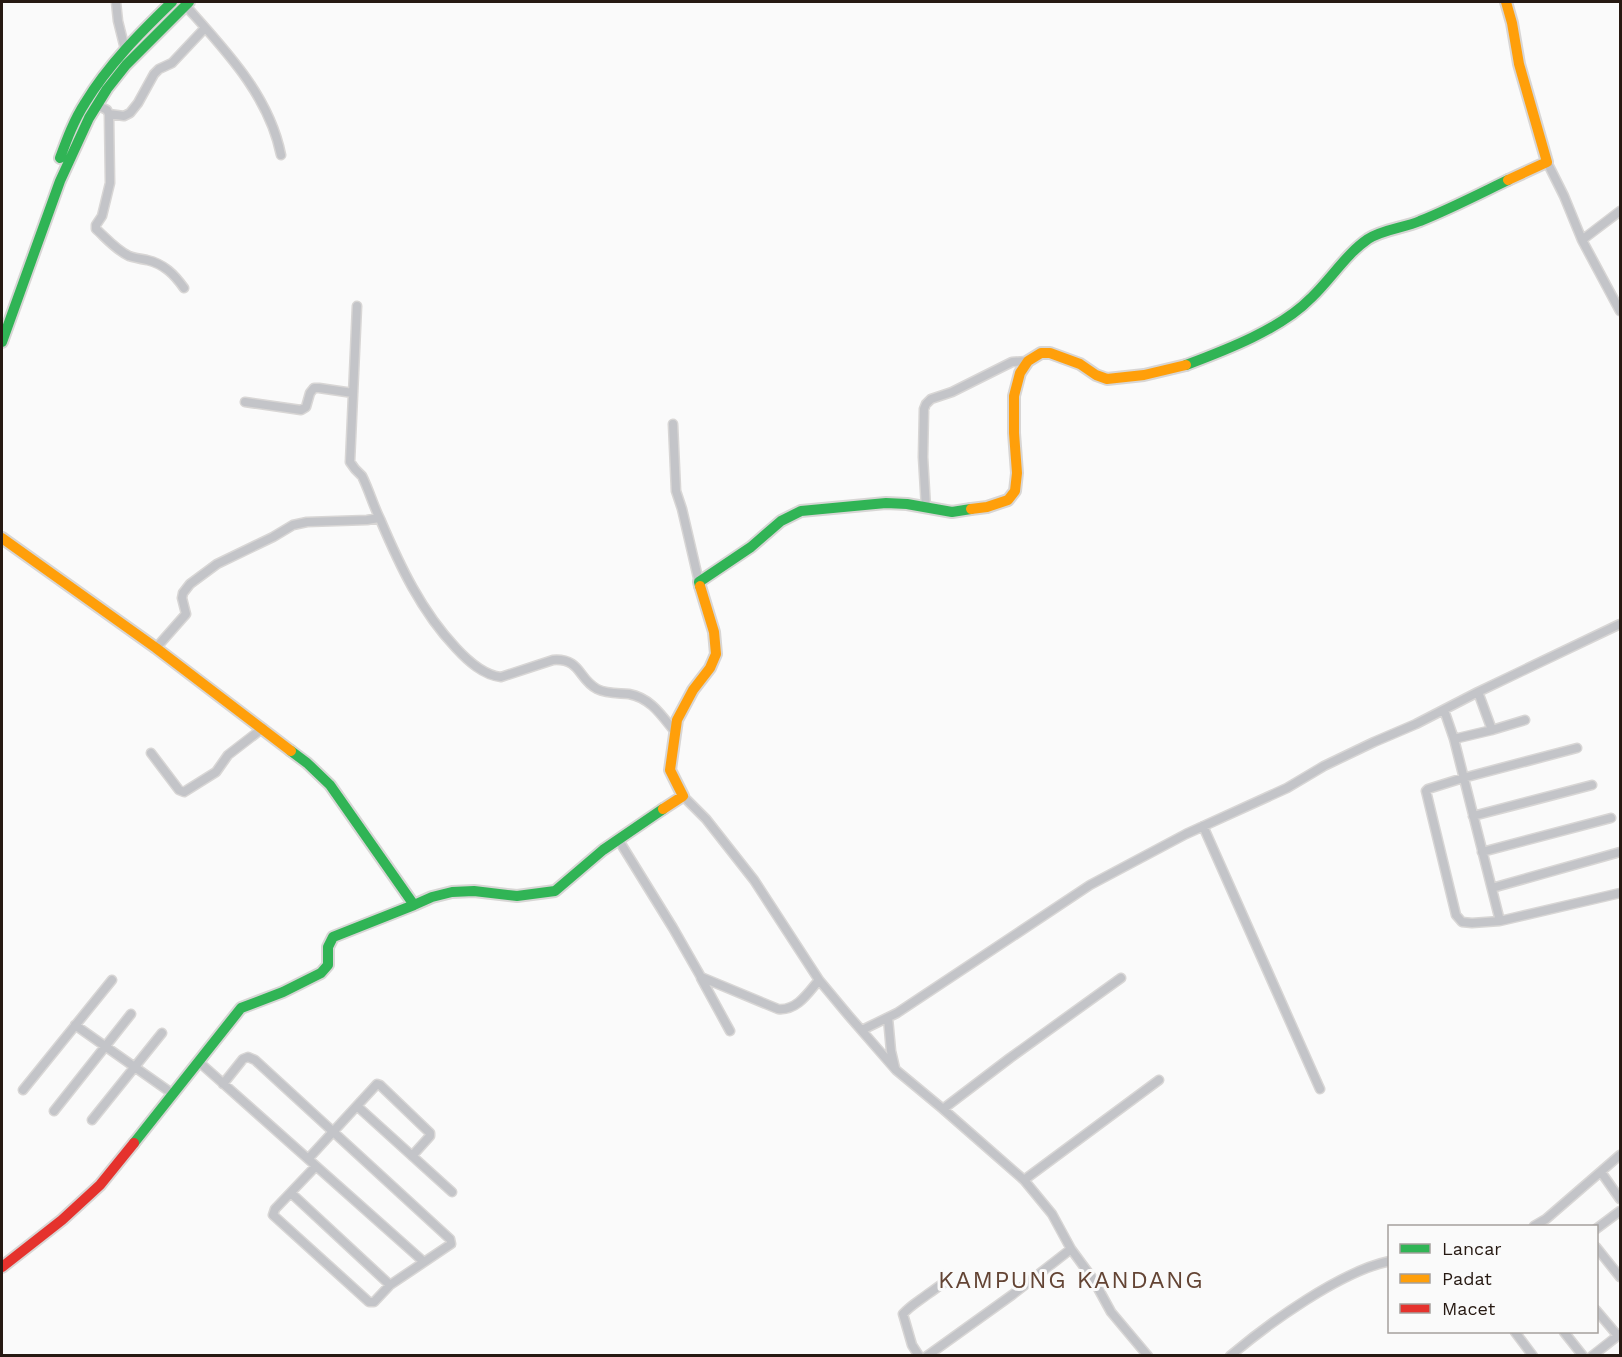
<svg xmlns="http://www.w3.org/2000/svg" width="1622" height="1357" font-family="'Work Sans',sans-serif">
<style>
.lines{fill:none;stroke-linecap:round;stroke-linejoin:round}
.street-casing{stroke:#d8d6d5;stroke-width:11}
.fast-casing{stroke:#d8d6d5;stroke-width:14}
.slow-casing{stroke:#d8d6d5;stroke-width:14}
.jam-casing{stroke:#d8d6d5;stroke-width:14}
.street{stroke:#c3c4c8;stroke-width:8}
.fast{stroke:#30b455;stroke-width:10}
.slow{stroke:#ff9f0a;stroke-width:10}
.jam{stroke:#e5322d;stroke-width:10}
.labels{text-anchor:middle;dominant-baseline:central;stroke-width:6;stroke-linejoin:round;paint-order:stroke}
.quarter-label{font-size:24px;letter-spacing:1.5px;fill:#634434;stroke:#fafafa}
</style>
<rect width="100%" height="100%" fill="#fafafa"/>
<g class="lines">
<defs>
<path id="street" d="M116 2 118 21 125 49
M185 5C225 50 269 95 281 155
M97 105 107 110 109 114 110 183 102 216 96 225V229C106 238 116 250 129 256 135 258 141 259 147 260 164 264 174 274 184 288
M109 114 124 116 130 113 138 103 154 74 159 69 172 63 205 28
M1547 162 1564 196 1582 240 1620 311
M1582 240 1620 211
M357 306 350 462 355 469 362 476C369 490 373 505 380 519 400 566 421 611 456 648 468 661 483 675 501 677L553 660C581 658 578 679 597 689 607 694 618 693 629 694 651 698 662 716 675 732
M245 402 301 410 306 407 310 393 314 388H319L353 393
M673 424 676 491 682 509 699 582
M926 508 923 457 924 409 926 404 931 399 952 392 1012 362 1028 361
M156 648 186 614 182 598 183 593 190 584 217 564 273 537 293 525 307 522 367 520 379 518
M1478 692 1492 730 1525 720
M1444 710 1454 739
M1492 730 1454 739 1500 921 1620 893
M151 753 179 790 184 792 216 772 228 755 263 728
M683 796 706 819 754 880 819 980 849 1016 896 1070 943 1109 1024 1180 1052 1214 1071 1249 1012 1295 927 1356
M1473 816 1592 785
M1203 826 1320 1089
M618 839 673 928 701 977 778 1009C797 1011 808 993 819 980
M1482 852 1611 818
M1492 888 1620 852
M1500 921 1472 923 1462 922 1456 915 1426 791 1428 789 1463 778 1577 748
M701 978 730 1031
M888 1018 891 1051 895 1068
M75 1025 173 1094
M862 1030 897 1013 1090 885 1186 834 1287 788 1324 766 1374 742 1416 724 1478 692 1620 624
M199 1062 424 1262
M223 1084 243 1059 248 1057 255 1060 450 1239 451 1244 390 1285 374 1302H369L273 1215 275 1209 316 1166
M23 1090 112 980
M357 1106 452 1192
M943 1109 1010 1058 1121 978
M54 1111 131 1014
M92 1120 162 1033
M308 1159 377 1084 380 1085 430 1133V1136L412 1156
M1601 1172 1620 1199
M1024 1180 1159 1080
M291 1193 390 1285
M1534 1226 1546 1219 1620 1155
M1596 1229 1620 1211
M1596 1247 1620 1277
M1071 1249 1093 1279 1111 1312 1148 1356
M1596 1310 1618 1336
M1515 1332 1533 1356
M1564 1332 1583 1356
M919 1356 912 1345 903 1314C911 1305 919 1301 928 1294 935 1290 939 1285 946 1282
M1230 1356C1269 1323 1341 1271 1390 1261
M1592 1356 1620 1334"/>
<path id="fast" d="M60 158C67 139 74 120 85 103 108 65 140 33 172 2
M2 342 60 181 89 118 107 89 126 65 189 2
M1186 365C1226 350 1281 329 1311 298 1331 279 1346 254 1368 239 1384 229 1404 228 1420 221 1450 209 1479 194 1508 180
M700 586 699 582 751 547 781 521 801 511 886 503 907 504 952 512 971 509
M414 905 432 897 452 892 474 891 517 896 555 891 603 850 663 809
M134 1143 241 1008 283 992 321 973 328 965V947L333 937 414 905 330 785 307 763 291 751"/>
<path id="slow" d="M1506 2 1512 23 1519 64 1547 162 1508 180
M971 509 987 507 1008 500 1015 491 1017 473 1014 433V396L1020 373 1028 361 1041 353H1050L1080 364 1096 375 1107 379 1144 375 1186 365
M2 538 156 648 291 751
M663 809 683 796 670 770 677 720 693 690 710 668 716 654 714 632 700 586"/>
<path id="jam" d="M2 1267 62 1220 100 1185 134 1143"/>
</defs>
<use href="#street" class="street-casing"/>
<use href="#fast" class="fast-casing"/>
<use href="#slow" class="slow-casing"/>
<use href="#jam" class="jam-casing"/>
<use href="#street" class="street"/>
<use href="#fast" class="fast"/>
<use href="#slow" class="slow"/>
<use href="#jam" class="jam"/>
</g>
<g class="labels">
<g class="quarter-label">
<text x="1071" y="1280">KAMPUNG KANDANG</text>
</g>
</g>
<rect width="1622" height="1357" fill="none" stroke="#261912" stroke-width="6"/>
<rect x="1388" y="1225" width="210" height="108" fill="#fafafa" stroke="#a5a09d" stroke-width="1.5"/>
<rect x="1400" y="1244" width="30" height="9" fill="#30b455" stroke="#a5a09d" stroke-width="1.5"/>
<text x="1442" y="1255" font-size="18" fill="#261912">Lancar</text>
<rect x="1400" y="1274" width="30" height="9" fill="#ff9f0a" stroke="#a5a09d" stroke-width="1.5"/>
<text x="1442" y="1285" font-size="18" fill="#261912">Padat</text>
<rect x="1400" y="1304" width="30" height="9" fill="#e5322d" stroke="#a5a09d" stroke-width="1.5"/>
<text x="1442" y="1315" font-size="18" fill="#261912">Macet</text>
</svg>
